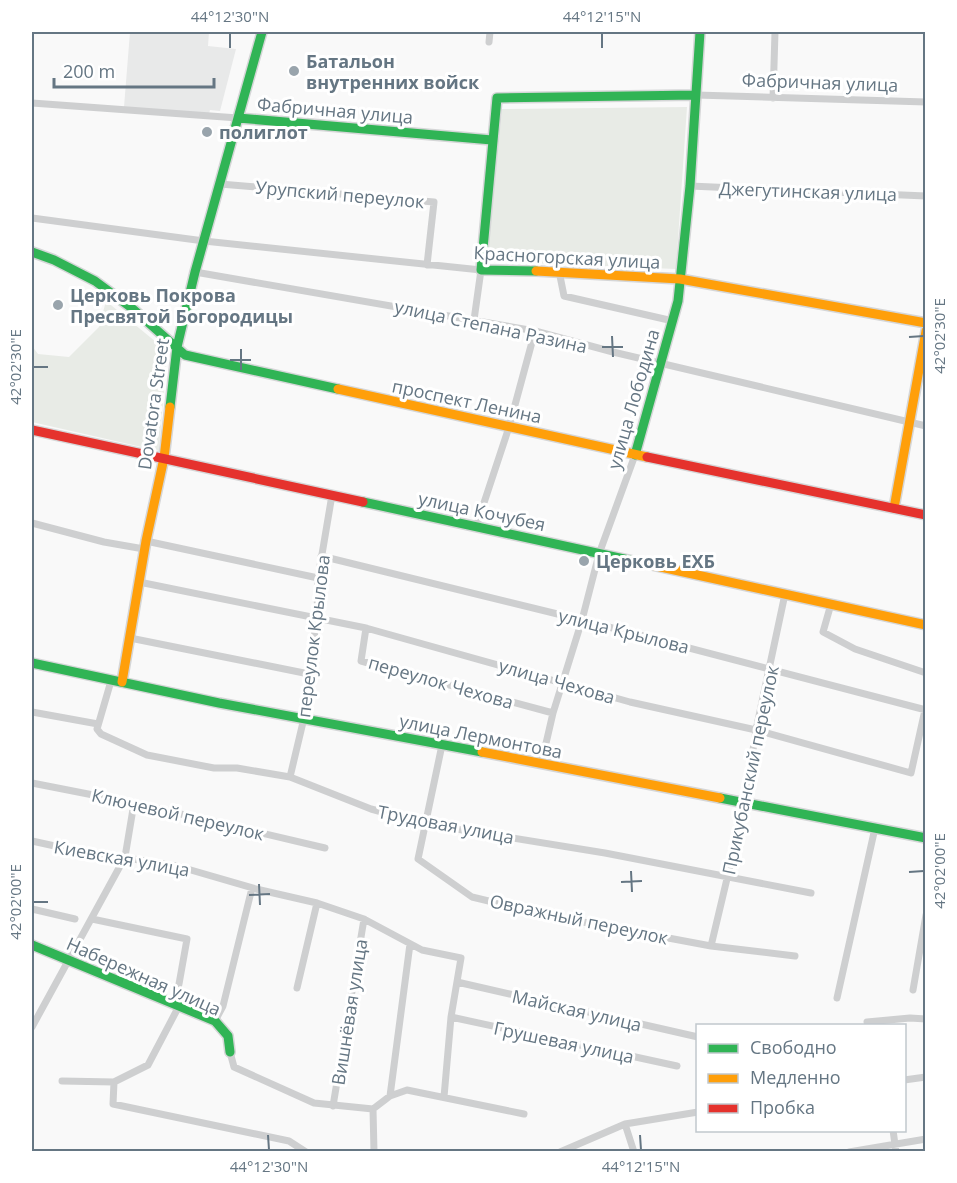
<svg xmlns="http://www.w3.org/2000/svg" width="957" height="1183" font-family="'Open Sans',sans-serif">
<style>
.built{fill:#e8e9e9}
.green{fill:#e8ebe6}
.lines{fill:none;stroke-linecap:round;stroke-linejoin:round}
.fast-casing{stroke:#d5d6d7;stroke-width:12}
.slow-casing{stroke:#d5d6d7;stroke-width:12}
.jam-casing{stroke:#d5d6d7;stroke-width:12}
.street{stroke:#cecfd0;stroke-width:7}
.fast{stroke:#30b455;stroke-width:9}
.slow{stroke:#ff9f0a;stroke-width:9}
.jam{stroke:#e5322d;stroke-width:9}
.ticks{fill:none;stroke:#657683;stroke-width:2}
.poi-dot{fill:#99a4ac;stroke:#fff;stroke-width:2}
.labels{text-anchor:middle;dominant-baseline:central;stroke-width:6;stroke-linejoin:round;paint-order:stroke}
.poi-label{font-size:18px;font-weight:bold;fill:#657683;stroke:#fff;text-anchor:start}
.street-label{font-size:18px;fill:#657683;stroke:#fff}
.neatline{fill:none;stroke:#657683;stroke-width:2}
.ticks-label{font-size:15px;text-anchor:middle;fill:#657683}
</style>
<rect width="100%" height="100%" fill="#f9f9f9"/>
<path class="built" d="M130 32H209L208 46 236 49 220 111 210 110 209 114 124 107Z"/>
<path class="green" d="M687 107 676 269 487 261 502 109Z
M106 301 167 351 159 451 32 422V346L38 354 69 357 99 327Z"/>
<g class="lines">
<defs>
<path id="fast" d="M238 118 492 140
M32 252 54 260 95 281 133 309 185 355 338 389
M536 271 481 270 497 98 696 95
M170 407 177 347 195 272 262 32
M635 455 678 301 690 186 700 32
M363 502 647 564
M32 663 219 703 482 752
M720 798 926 838
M32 945 215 1021 228 1036 230 1052"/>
<path id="slow" d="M536 271 680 279 926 323
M338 389 647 457
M894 508 926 331
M647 564 926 625
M122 682 146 541 164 458 170 407
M482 752 720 798"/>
<path id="jam" d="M32 430 363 502
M647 457 926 515"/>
</defs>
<use href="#fast" class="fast-casing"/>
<use href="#slow" class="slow-casing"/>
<use href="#jam" class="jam-casing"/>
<path class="street" d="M489 42 490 32
M696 95 926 102
M773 98 775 32
M32 103 238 118
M220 184 434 202 427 265
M690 186 926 196
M32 218 204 241 481 270 474 320
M559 271 564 296 673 321
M195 272 535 331 613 352 926 426
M32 523 104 542 144 549
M476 527 509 427 535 331
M146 541 318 578
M321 556 582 620 926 710
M139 582 366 628 630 702 756 730 911 773 925 710
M831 604 823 632 855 649 926 673
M366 628 361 661 553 713
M130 638 309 674
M111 681 97 729 101 734 147 755 214 768H237L290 777 371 809 426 824 605 853 811 893
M32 712 98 724
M442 745 418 859 472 897 551 916 711 946 795 956
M541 765 553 713 582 620 599 554 635 455
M290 777 304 718 317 614 318 578 332 495
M32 783 134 803 325 848
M32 841 64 848 177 866 256 889 317 903 364 919 422 950 461 958 451 1017 444 1097
M32 909 75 919
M92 919 187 939 179 984 172 1003
M711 946 745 803 756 730 785 594
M457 982 698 1037
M297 988 317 903
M913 990 926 915
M837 998 875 828
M451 1017 677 1066
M215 1021 223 1006 252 888
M867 1022 910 1018 926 1019
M32 1027 125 857 134 803
M230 1052 234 1067 314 1103 373 1109 390 1096 407 1090 524 1114
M904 1080 926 1077
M62 1081 114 1082 148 1065 179 1006
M114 1082 113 1104 289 1141 306 1152
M390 1096 410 944
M333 1106 364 919
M373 1109 374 1152
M625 1124 634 1152
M893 1130 896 1152
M560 1152 625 1124 698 1112
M849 1152 926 1139"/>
<use href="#fast" class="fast"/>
<use href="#slow" class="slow"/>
<use href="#jam" class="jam"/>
</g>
<path class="ticks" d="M230 33V48M602 33V48M612 336 613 357M909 337 924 336M602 347H623M241 349V370M230 360H251M33 367H48M631 871 632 892M909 872 924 871M621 882 642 881M259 884 260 905M249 895 270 894M33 902H48M268 1135 269 1150M640 1135 641 1150"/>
<g class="poi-dot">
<circle cx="294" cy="71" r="6"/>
<circle cx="207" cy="132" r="6"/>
<circle cx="58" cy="305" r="6"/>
<circle cx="584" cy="561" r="6"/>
</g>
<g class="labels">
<g class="poi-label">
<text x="306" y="61">Батальон<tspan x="306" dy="21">внутренних войск</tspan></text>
<text x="219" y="132">полиглот</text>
<text x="70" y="295">Церковь Покрова<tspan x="70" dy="21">Пресвятой Богородицы</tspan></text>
<text x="596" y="561">Церковь ЕХБ</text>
</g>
<g class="street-label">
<text transform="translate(820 82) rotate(2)">Фабричная улица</text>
<text transform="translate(335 110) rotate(5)">Фабричная улица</text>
<text transform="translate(808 191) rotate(2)">Джегутинская улица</text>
<text transform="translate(340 194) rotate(5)">Урупский переулок</text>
<text transform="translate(567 257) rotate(3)">Красногорская улица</text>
<text transform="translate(491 326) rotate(12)">улица Степана Разина</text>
<text transform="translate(633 399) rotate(-74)">улица Лободина</text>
<text transform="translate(467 401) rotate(12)">проспект Ленина</text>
<text transform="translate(153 404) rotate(-82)">Dovatora Street</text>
<text transform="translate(482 511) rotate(12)">улица Кочубея</text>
<text transform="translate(624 631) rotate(14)">улица Крылова</text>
<text transform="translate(313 636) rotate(-83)">переулок Крылова</text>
<text transform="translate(557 681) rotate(16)">улица Чехова</text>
<text transform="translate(441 682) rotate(16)">переулок Чехова</text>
<text transform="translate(481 736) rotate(11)">улица Лермонтова</text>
<text transform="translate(750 770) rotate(-78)">Прикубанский переулок</text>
<text transform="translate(178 814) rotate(13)">Ключевой переулок</text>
<text transform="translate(446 824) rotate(11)">Трудовая улица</text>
<text transform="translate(122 858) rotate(10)">Киевская улица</text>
<text transform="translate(579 919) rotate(12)">Овражный переулок</text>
<text transform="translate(144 976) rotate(24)">Набережная улица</text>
<text transform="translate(577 1010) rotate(13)">Майская улица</text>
<text transform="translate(349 1012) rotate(-81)">Вишнёвая улица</text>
<text transform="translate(564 1042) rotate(12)">Грушевая улица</text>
</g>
</g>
<rect width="957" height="1183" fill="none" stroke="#ffffff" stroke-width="66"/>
<rect x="696" y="1024" width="210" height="108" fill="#ffffff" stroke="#c1c8cd" stroke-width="1.5"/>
<rect x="708" y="1044" width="30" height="9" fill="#30b455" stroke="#c1c8cd" stroke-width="1.5"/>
<text x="750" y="1054" font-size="18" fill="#657683">Свободно</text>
<rect x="708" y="1074" width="30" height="9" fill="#ff9f0a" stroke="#c1c8cd" stroke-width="1.5"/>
<text x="750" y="1084" font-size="18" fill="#657683">Медленно</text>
<rect x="708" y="1104" width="30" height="9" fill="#e5322d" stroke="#c1c8cd" stroke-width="1.5"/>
<text x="750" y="1114" font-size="18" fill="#657683">Пробка</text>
<path d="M54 78v9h160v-9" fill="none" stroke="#657683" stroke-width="3"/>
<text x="63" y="78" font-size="18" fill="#657683" stroke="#ffffff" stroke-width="4.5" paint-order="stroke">200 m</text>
<rect x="33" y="33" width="891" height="1117" class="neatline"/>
<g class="ticks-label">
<text x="230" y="22">44°12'30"N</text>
<text x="602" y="22">44°12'15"N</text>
<text transform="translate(940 336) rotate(-90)" y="5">42°02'30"E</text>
<text transform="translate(16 367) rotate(-90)" y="5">42°02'30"E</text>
<text transform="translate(940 871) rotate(-90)" y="5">42°02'00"E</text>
<text transform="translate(16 902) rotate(-90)" y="5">42°02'00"E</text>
<text x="269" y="1172">44°12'30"N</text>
<text x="641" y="1172">44°12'15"N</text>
</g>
</svg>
